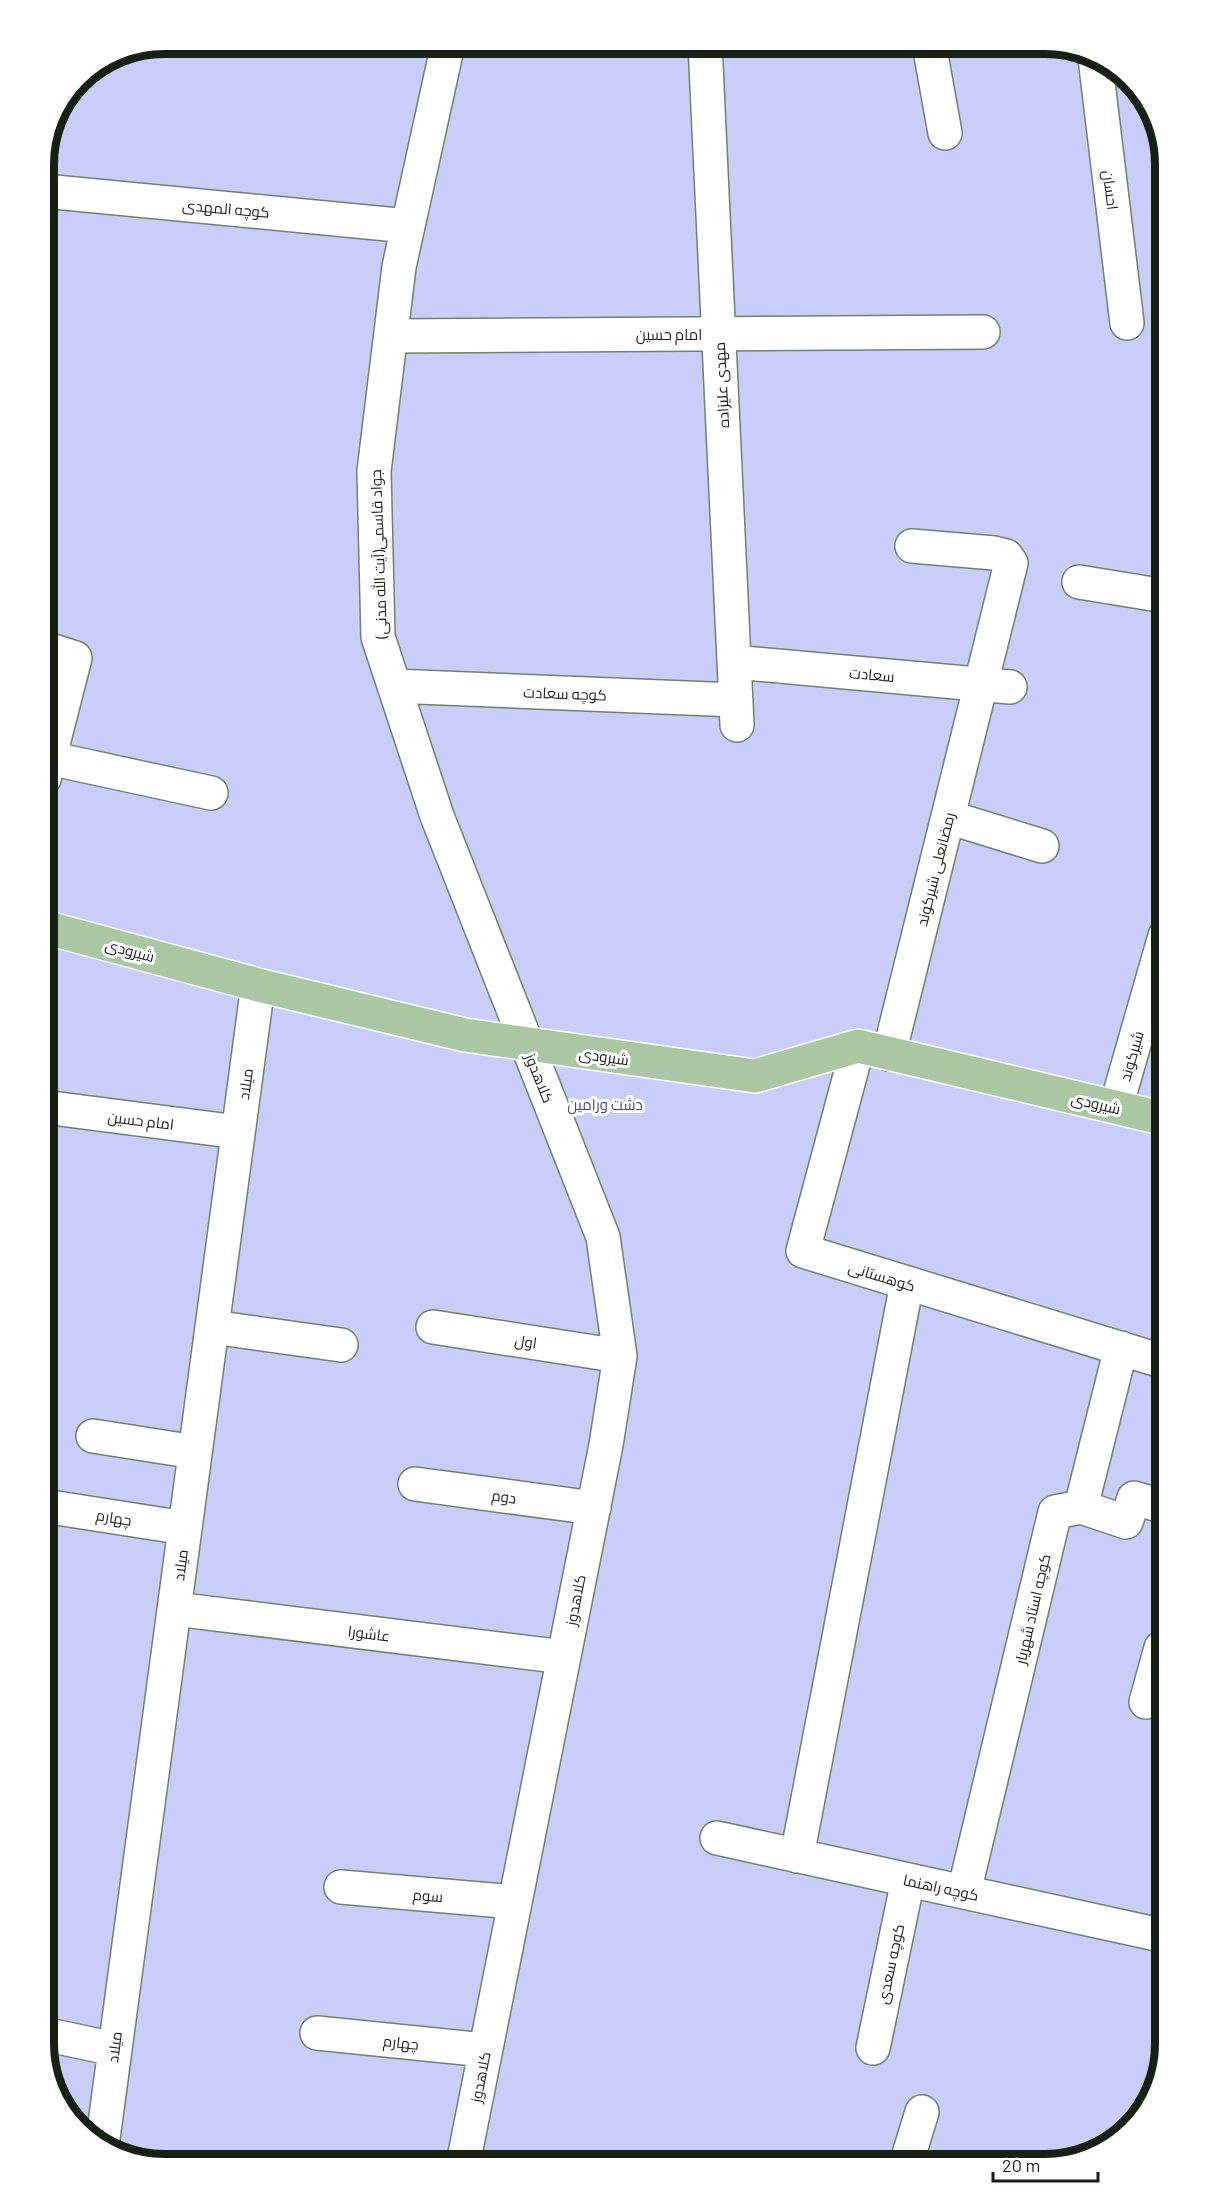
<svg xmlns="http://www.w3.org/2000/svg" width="1209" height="2208" font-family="Barlow,Cairo,sans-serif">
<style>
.green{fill:#c8cdf9}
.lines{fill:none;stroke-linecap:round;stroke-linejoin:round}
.minor-casing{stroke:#6f836b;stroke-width:36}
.major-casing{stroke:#fff;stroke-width:36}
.minor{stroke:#fff;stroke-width:33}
.major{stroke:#aac6a3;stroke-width:33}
.labels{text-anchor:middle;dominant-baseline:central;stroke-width:6;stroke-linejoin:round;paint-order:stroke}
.street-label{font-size:15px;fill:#182016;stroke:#fff}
.park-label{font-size:15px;fill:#464692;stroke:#fff}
.rim{fill:none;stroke:#182016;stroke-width:8}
</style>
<rect width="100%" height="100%" fill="#d7edd2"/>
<path class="green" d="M164 44H1053L1112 64 1156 118 1165 164V2044L1145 2111 1091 2155 1045 2164H157L97 2144 53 2090 44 2044V157L56 111 79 79 118 53Z"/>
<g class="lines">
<defs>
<path id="minor" d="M448 44 399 267 374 471 378 637 437 816 603 1237 620 1356 606 1445 463 2164
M705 44 737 725
M929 44 945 133
M1095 58 1127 323
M44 191 408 226
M391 336 983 332
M1079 582 1165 596
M734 662 1010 687
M394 686 736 700
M49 758 211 793
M44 779 75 658 44 648
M948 817 1042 846
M858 1046 803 1251 1165 1362
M889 1054 1011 563 1006 556 994 553 912 546
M44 1107 238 1132
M1116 1107 1165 936
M212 1327 341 1345
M433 1327 620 1356
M93 1436 195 1452
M415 1484 594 1508
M44 1506 185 1528
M1081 1507 1121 1348
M175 1609 564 1657
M1146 1702 1161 1648 1165 1649
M717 1838 1165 1936
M797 1856 907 1283
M341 1887 515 1902
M964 1892 1055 1512 1081 1507 1126 1522 1134 1498 1165 1507
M317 2033 485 2050
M44 2034 114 2049
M873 2048 908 1880
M102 2146 258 985
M906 2164 922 2112"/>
<path id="major" d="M44 927 258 985 465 1035 755 1076 858 1046 1165 1119"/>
</defs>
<use href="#minor" class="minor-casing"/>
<use href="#major" class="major-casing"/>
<use href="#minor" class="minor"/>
<use href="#major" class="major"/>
</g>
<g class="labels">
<g class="street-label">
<text transform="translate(1111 190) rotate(83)">احسان</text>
<text transform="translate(226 208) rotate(5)">کوچه المهدی</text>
<text x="669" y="334">امام حسین</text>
<text transform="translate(721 385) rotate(-93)">مهدی علیزاده</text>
<text transform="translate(378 554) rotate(-92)">جواد قاسمی(آیت الله مدنی)</text>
<text transform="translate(872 674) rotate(5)">سعادت</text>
<text transform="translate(565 693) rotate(2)">کوچه سعادت</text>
<text transform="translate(935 869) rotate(-76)">رمضانعلی شیرکوند</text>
<text transform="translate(130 950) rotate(15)">شیرودی</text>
<text transform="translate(604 1056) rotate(8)">شیرودی</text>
<text transform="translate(1131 1056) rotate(-74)">شیرکوند</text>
<text transform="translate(540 1078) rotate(68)">کلاهدوز</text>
<text transform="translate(245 1084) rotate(-82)">میلاد</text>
<text transform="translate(1096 1103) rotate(13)">شیرودی</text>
<text transform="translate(141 1120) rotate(7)">امام حسین</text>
<text transform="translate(882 1276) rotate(17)">کوهستانی</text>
<text transform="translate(526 1341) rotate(9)">اول</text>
<text transform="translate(504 1496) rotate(8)">دوم</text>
<text transform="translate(114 1517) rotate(9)">چهارم</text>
<text transform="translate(180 1565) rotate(-83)">میلاد</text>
<text transform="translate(575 1600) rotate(-79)">کلاهدوز</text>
<text transform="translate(1032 1609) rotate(-77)">کوچه استاد شهریار</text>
<text transform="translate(369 1633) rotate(7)">عاشورا</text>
<text transform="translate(941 1887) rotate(12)">کوچه راهنما</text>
<text transform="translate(428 1895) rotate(5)">سوم</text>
<text transform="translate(890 1964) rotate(-78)">کوچه سعدی</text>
<text transform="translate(401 2042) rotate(6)">چهارم</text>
<text transform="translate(114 2047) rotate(-83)">میلاد</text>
<text transform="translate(480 2077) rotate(-79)">کلاهدوز</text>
</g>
<g class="park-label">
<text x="605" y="1104">دشت ورامین</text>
</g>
</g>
<path d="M0 0H1209V2208H0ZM164 54H1045A110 110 0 0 1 1155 164V2044A110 110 0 0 1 1045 2154H164A110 110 0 0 1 54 2044V164A110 110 0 0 1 164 54Z" fill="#fff" fill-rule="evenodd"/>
<path class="rim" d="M164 54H1045A110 110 0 0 1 1155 164V2044A110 110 0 0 1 1045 2154H164A110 110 0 0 1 54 2044V164A110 110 0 0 1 164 54Z"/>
<path d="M993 2172v9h105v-9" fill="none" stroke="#182016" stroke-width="3"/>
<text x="1002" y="2172" font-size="18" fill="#182016" stroke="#ffffff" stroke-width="4.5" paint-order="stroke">20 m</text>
</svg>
